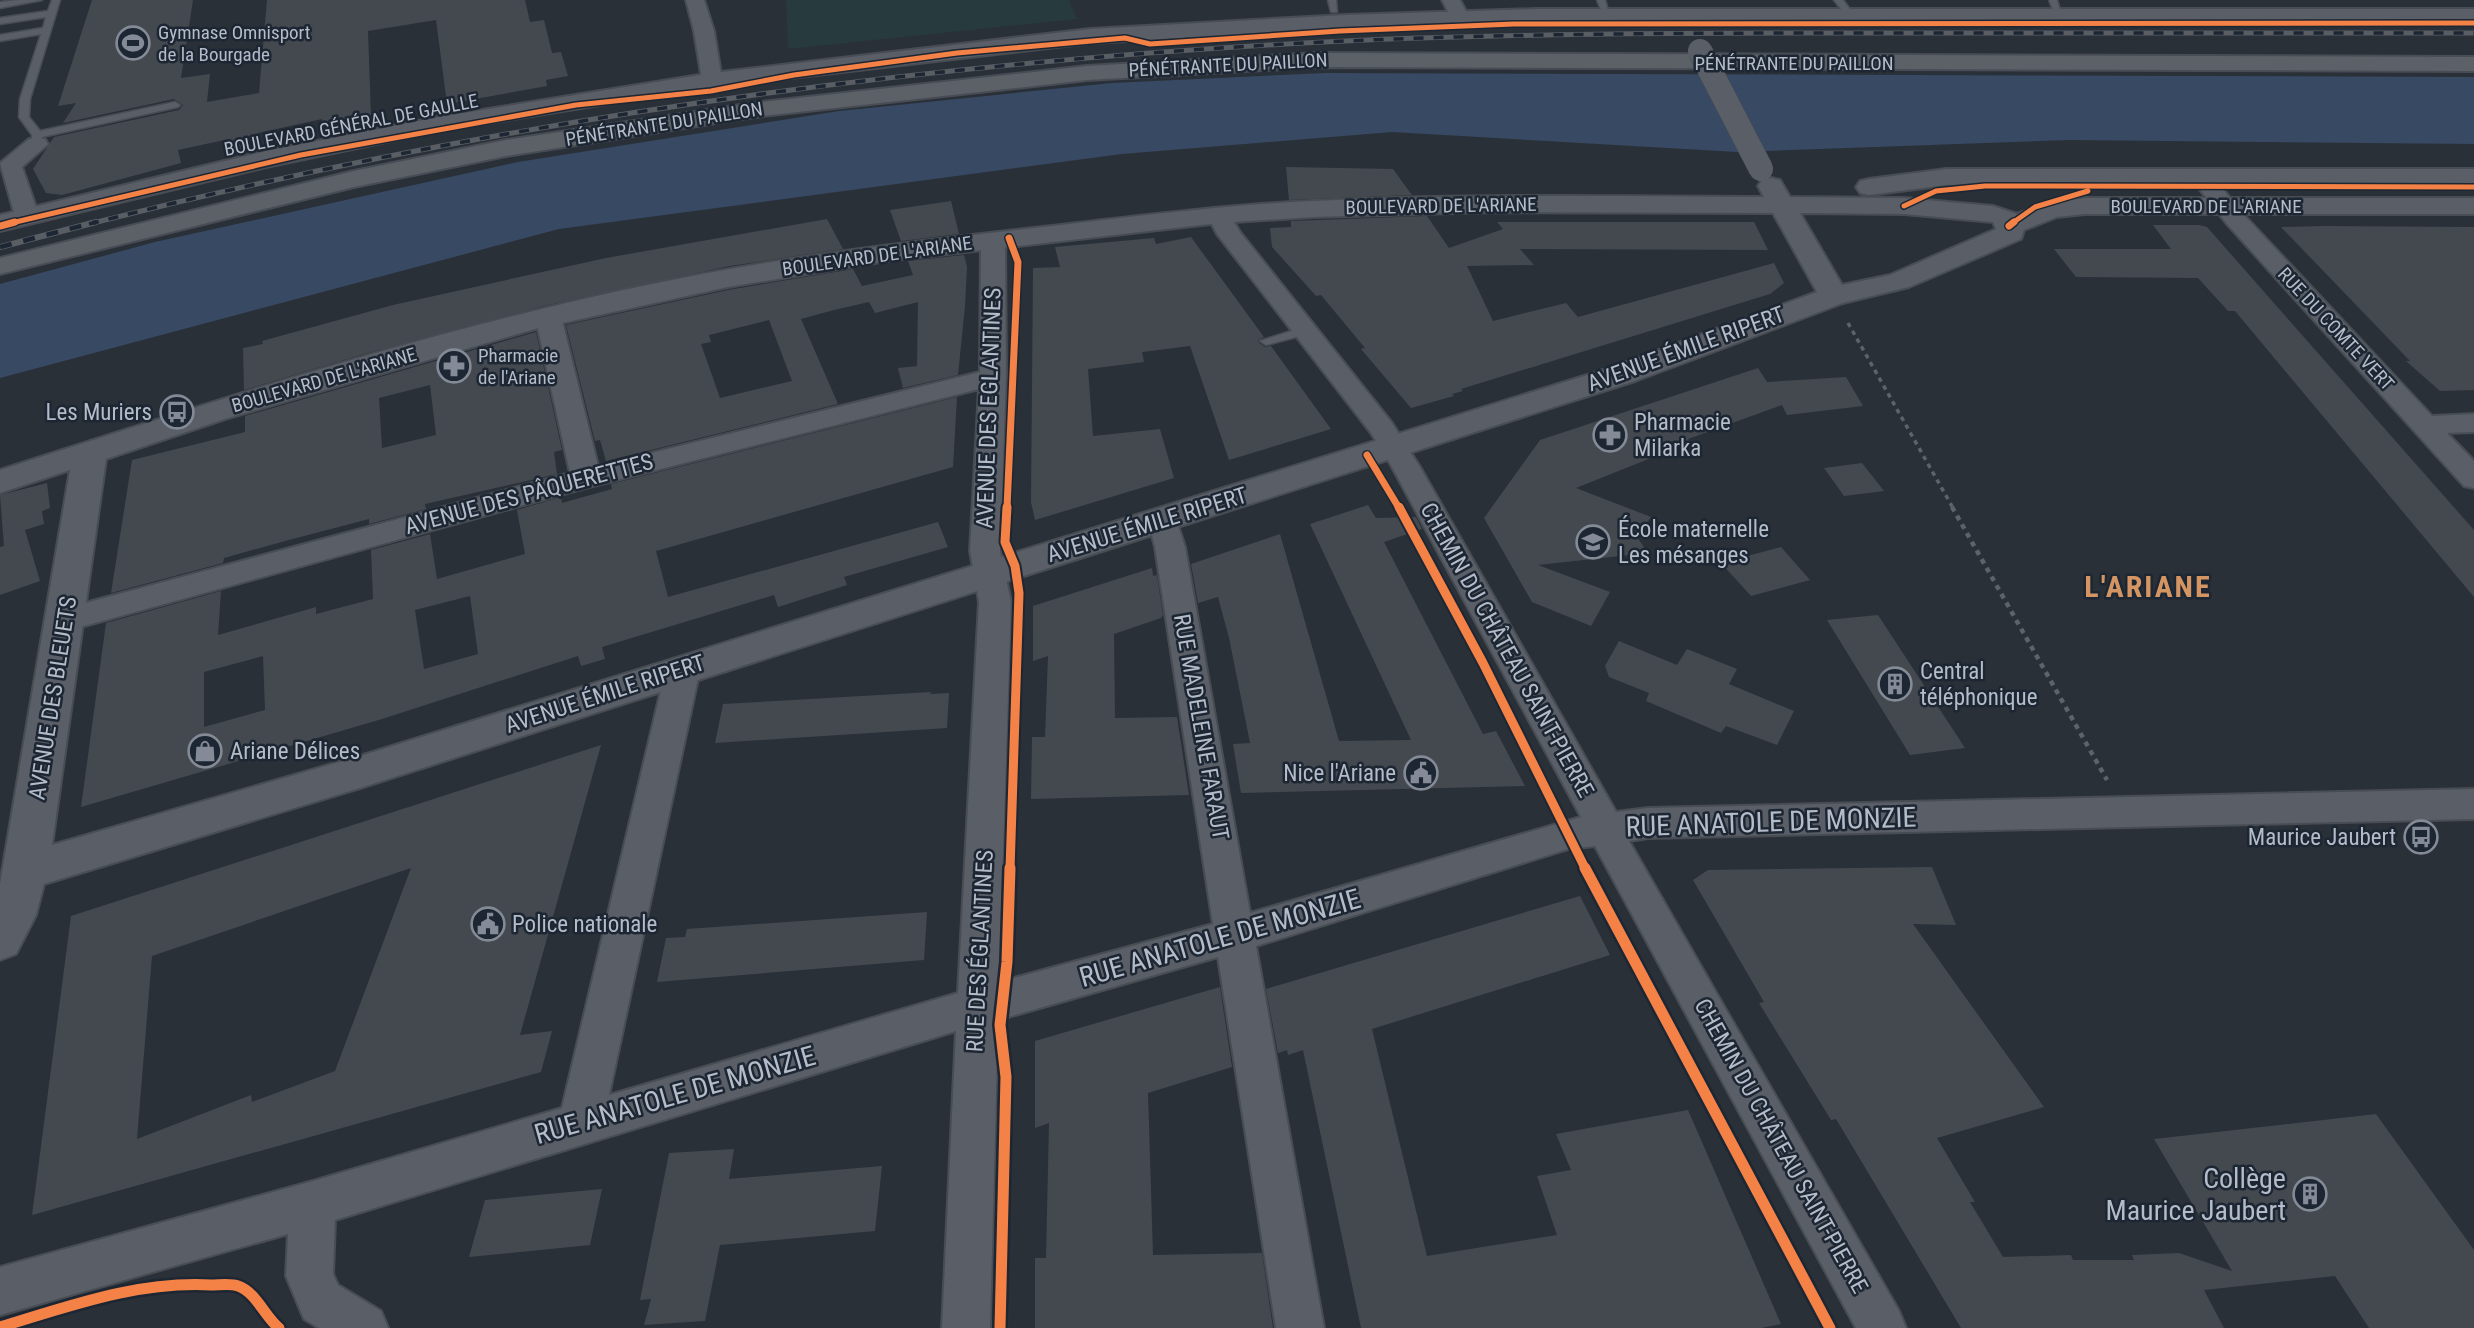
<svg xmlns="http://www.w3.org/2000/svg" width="2474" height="1328" font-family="'Roboto Condensed',sans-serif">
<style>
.green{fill:#273a3e}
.water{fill:#384963}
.building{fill:#444950;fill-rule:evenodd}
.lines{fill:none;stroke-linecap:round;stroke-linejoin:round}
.service-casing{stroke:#484c53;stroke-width:3}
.minor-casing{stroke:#484c53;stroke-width:4}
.tertiary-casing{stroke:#484c53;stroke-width:4}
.primary-casing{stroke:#484c55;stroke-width:4}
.path-far1{stroke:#5d636a;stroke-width:3.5;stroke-dasharray:4.5 4.5;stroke-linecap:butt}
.path{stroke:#5d636a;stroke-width:4.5;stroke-dasharray:5 5;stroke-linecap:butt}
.service{fill:#5a5e66;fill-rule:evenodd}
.minor{fill:#5a5e66;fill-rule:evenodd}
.tertiary{fill:#5a5e66;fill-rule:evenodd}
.primary{fill:#5c6168;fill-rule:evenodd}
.rail-far1-casing{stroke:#595d64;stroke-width:5}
.rail-casing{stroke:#595d64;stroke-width:6}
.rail-far1{stroke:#1d2633;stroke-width:3.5;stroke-dasharray:10;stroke-linecap:butt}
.rail{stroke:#1d2633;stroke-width:4.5;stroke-dasharray:12;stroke-linecap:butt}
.tertiary-bridge-casing{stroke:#484c53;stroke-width:25;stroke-linecap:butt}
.tertiary-bridge{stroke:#5a5e66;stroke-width:24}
.cycleway-far3-casing{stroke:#1d2633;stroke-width:8}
.cycleway-far2-casing{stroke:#1d2633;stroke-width:10}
.cycleway-far1-casing{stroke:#1d2633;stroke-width:13}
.cycleway-casing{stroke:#1d2633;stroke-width:16}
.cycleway-far3{stroke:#f48246;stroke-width:5}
.cycleway-far2{stroke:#f48246;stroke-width:7}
.cycleway-far1{stroke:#f48246;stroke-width:9}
.cycleway{stroke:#f48246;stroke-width:11}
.labels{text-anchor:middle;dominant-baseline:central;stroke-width:5;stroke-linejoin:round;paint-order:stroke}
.far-poi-label{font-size:19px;fill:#b4bcc9;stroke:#1d2633;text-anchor:start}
.far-street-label{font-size:19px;fill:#b4bcc9;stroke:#1d2633}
.street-label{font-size:23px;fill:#b4bcc9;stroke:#1d2633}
.poi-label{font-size:23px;fill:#b4bcc9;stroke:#1d2633;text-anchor:start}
.near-street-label{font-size:28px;fill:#b4bcc9;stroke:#1d2633}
.near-poi-label{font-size:28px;fill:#b4bcc9;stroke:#1d2633;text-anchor:end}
.district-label{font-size:30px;font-weight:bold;letter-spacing:2px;fill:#d59563;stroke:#1d2633}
</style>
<rect width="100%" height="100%" fill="#2a3038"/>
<path class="green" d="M786 0H1069L1077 19 788 49Z"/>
<path class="water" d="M1326 73 2474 77V144L2068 140 1737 152 1392 132 1122 154 559 229 0 378V284L155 242 518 162 839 111 1112 83Z"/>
<path class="building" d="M92 0H193L181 78 210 74 207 102 259 93 267 0H525L530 22 544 20 552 53 561 52 568 76 546 80 547 86 447 104 436 20 368 31 371 117 322 127V119L258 133 260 144 231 151 229 139 178 150 181 163 62 195 46 193 33 169 54 137 179 110 183 105 174 99 63 123 76 103 58 106Z
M1286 167 1393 169 1412 195 1289 200Z
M951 201 959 234 901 241 890 210Z
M1427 216 1449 248 1503 229 1497 222H1754L1768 250 1520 249 1534 265 1467 266 1493 321 1566 303 1578 317 1774 263 1784 283 1770 294 1461 389 1463 391 1452 394 1454 396 1411 408 1361 349 1365 348 1321 295 1316 296 1272 247 1270 228 1291 227V221Z
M827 219 843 249 730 266 544 306 361 355 244 390 243 348 263 344 262 341 393 305 606 258Z
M2153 225H2199L2207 227 2474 530V597L2235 311H2228L2198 278 2076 277 2054 249H2171Z
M2322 226 2474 227V390L2440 391 2406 361H2410L2281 227Z
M1191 237 1264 337 1258 340 1259 343 1265 347 1271 346 1331 429 1229 460 1190 346 1142 352 1144 362 1088 369 1093 436 1160 429 1174 478 1035 520 1031 502 1033 268 1060 267 1055 247 1154 238 1156 244Z
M964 255 967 267 965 306 958 375 903 388 898 368 917 366 918 302 875 313 869 302 834 310 801 319 838 404 606 461 600 440 595 441 566 325 728 290 853 269 862 286 913 275 908 261ZM769 320 792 381 720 398 701 344 711 342 709 335Z
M536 332 562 450 554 452 557 474 425 504 426 509 369 524V519L285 541 224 558 223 563 111 593 132 460 245 432V416ZM430 385 436 435 382 448 379 398Z
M1758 368 1767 382 1846 377 1863 406 1787 415 1782 405 1688 439 1691 442 1576 488 1651 517 1637 537 1648 553 1538 565 1610 592 1591 626 1532 602 1484 518 1540 440Z
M957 397 953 467 656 551 668 597 938 522 948 547 844 577 847 585 778 607 774 595 602 647 605 659 581 666 578 656 382 719 81 807 106 623 221 591 218 635 316 607V614L373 599 371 550 430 534 437 579 525 554 517 510 561 497 562 503 612 489 611 484ZM470 596 478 654 424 669 415 610ZM263 656 265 710 204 727V672Z
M1862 463 1884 491 1844 496 1824 468Z
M47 483 50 508 42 511 44 524 25 530 40 581 0 595V547L4 546 0 495Z
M1368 505 1376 518 1416 517 1422 529 1384 542 1483 734 1496 731 1525 786 1241 793 1233 744 1250 743 1229 638 1218 597 1198 603 1191 564 1280 534 1339 741 1411 740 1310 524Z
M1781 547 1810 580 1751 596 1721 563Z
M1152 568 1153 576 1157 575 1163 615 1161 618 1114 634 1115 718 1177 717 1189 795 1031 799 1032 737H1045L1048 656 1033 661V606Z
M1878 615 1965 748 1910 755 1827 620Z
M1619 641 1677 665 1687 649 1737 669 1729 684 1794 711 1777 745 1726 726 1721 733 1646 701 1649 693 1609 677 1605 666Z
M931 692 930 694 949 693 947 728 715 743 723 704Z
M601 745 520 1035 552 1031 541 1072 32 1215 71 916ZM411 868 335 1071 252 1102 251 1095 137 1139 152 956Z
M1932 867 1956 925 1913 924 2044 1107 1937 1138 1975 1202H1970L2003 1257 2071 1255 2073 1260H2134L2132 1255 2179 1253 2232 1271 2154 1139 2376 1114 2474 1250V1328H2369L2335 1276 2204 1290 2224 1328H1961L1836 1119 1831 1120 1759 1003 1764 1002 1693 880 1708 870Z
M1580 896 1610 955 1372 1029 1427 1256 1557 1235 1537 1176 1571 1170 1556 1134 1688 1110 1781 1324 1761 1328H1361L1303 1050 1288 1055 1287 1050 1278 1053 1266 989Z
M927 912 924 960 657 982 666 938 685 937 687 929Z
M1220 987 1232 1067 1148 1093 1153 1255 1262 1253 1273 1328H1035V1258H1046L1049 1123 1035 1128V1041Z
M734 1149 729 1179 882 1166 875 1231 720 1245 705 1321 644 1325 651 1299 640 1300 669 1153Z
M602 1189 590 1245 469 1257 485 1200Z"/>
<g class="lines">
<defs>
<path id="service" d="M18 0H42L0 8V2Z
M52 0H60L30 99 29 117 40 131 175 102 180 105 178 107 42 137 41 146H33L32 135 19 117 20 99 41 34 0 41V35L43 28 46 17 0 24V18L48 11Z
M1328 0H1336L1337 12H1331Z
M1597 0H1605L1610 17H1604Z
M1834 0H1843L1855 16 1854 18H1848Z
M2049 0H2057L2062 17H2056Z
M1307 326 1313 330 1311 333 1266 345 1260 341Z"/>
<path id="minor" d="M686 0H704L714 31 722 80 719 84H705L702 80 694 31Z
M1442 0H1460L1469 17 1467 21H1453Z
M37 138 45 139 48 144 22 167 39 216 35 221H19L15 216 0 163 29 139Z
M2201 170 2209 172 2243 214 2432 416 2474 414V432L2447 433 2474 461V488L2464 486 2227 224 2190 177 2193 172Z
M1219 208 1227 210 1240 232 1392 423 1420 467 1616 812 1648 808 2474 789V819L1648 838 1629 841 1899 1311 1906 1328H1856L1595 846 1568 849 1256 946 1324 1328H1276L1218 957 998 1020 990 1328H942L956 1031 335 1220 333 1274 338 1285 381 1311 388 1328H319L304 1319 286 1276 288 1234 0 1315V1267L313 1181 562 1108 666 669 671 660 683 657 695 660 700 669 609 1095 958 993 979 602 970 551 979 389 589 487 66 631 55 627 50 619 55 611 570 473 535 316 539 311 548 308 557 311 561 316 598 466 980 372 981 240 985 235H1001L1005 240 1006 377 1000 551 1011 602 999 982 1213 924 1155 547 1148 520 1152 513 1163 510 1174 513 1185 547 1250 913 1581 817 1392 467 1371 433 1217 234 1207 215 1211 210Z"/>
<path id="tertiary" d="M1536 9H2474V23H1536L1345 29 1090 43 712 87 438 131 266 167 0 231V215L266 151 438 117 712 73 1090 29 1345 15Z
M1946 169H2474V185L1996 184 1946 185 1869 195 1860 193 1856 187 1860 181 1869 179Z
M1771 178 1780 180 1790 197 1904 198 1993 206 2017 214 2052 202 2085 198H2474V214H2085L2057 217 2024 230 2021 239 1909 287 1843 303 1635 381 360 788 44 884 36 915 16 954 0 960V884L70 470 0 493V470C239 393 482 313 730 269 837 250 945 238 1052 226 1139 216 1225 205 1313 201 1463 194 1614 196 1764 197L1758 186 1762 180ZM1488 212 1773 213 1817 292 1613 367 360 756 52 845 106 459 228 418 535 329 728 287 886 261 1219 223 1313 217ZM1800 213 1904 214 1993 222 1996 229 1890 275 1842 285Z"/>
<path id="primary" d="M1317 53 2474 57V71L1317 67 1087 80 754 117 506 156 354 187 0 274V258L354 171 506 140 754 103 1087 66Z"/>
</defs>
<use href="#service" class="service-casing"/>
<use href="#minor" class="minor-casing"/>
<use href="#tertiary" class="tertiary-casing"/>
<use href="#primary" class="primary-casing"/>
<path class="path-far1" d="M1848 323 1953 508"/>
<path class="path" d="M1952 507 2107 780"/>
<use href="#service" class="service"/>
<use href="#minor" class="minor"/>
<use href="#tertiary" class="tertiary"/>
<use href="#primary" class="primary"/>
<defs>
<path id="rail-far1" d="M89 224C486 123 895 65 1304 43 1497 33 1690 33 1883 33 2080 33 2277 33 2474 33"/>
<path id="rail" d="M0 247 96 222"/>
</defs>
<use href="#rail-far1" class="rail-far1-casing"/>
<use href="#rail" class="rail-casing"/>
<use href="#rail-far1" class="rail-far1"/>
<use href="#rail" class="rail"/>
<defs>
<path id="tertiary-bridge" d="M1700 51 1761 169"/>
</defs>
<use href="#tertiary-bridge" class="tertiary-bridge-casing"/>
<use href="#tertiary-bridge" class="tertiary-bridge"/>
<defs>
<path id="cycleway-far3" d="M1904 206 1936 191 1985 186 2474 187
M7 224 301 155 576 105 711 91 794 75 957 53 1125 38 1150 44 1340 31 1514 24 2474 23
M2011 224 2035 207 2088 191"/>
<path id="cycleway-far2" d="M0 226 15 222
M2009 226 2014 222
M1367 455 1399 508
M1007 508 1018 262 1009 238"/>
<path id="cycleway-far1" d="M1007 507 1005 542 1015 566 1019 593 1010 870
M1399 507 1483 663 1586 870"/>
<path id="cycleway" d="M1585 868 1830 1328
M0 1327C70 1306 137 1281 211 1285 219 1285 231 1283 238 1286 256 1292 265 1317 279 1328
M1000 1328 1006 1077 1000 1025 1007 962 1010 868"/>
</defs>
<use href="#cycleway-far3" class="cycleway-far3-casing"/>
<use href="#cycleway-far2" class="cycleway-far2-casing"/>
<use href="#cycleway-far1" class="cycleway-far1-casing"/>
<use href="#cycleway" class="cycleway-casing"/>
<use href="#cycleway-far3" class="cycleway-far3"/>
<use href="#cycleway-far2" class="cycleway-far2"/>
<use href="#cycleway-far1" class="cycleway-far1"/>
<use href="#cycleway" class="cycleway"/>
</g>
<defs>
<symbol id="stadium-ring" viewBox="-11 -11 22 22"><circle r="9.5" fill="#1d2633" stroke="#848b96" stroke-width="1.5"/><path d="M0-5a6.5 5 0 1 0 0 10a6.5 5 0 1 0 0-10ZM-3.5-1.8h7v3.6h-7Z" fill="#848b96"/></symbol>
<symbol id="pharmacy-ring" viewBox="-11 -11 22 22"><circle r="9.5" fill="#1d2633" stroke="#848b96" stroke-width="1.5"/><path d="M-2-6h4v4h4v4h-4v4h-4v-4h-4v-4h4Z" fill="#848b96"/></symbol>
<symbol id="bus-ring" viewBox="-11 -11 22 22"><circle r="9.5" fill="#1d2633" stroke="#848b96" stroke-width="1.5"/><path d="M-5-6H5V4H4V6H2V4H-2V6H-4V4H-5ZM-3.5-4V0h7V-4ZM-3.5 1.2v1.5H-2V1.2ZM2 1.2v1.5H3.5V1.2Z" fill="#848b96"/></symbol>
<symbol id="school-ring" viewBox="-11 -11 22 22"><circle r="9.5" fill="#1d2633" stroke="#848b96" stroke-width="1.5"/><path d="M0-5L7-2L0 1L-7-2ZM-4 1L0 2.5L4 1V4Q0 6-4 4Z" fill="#848b96"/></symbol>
<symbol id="building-ring" viewBox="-11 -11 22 22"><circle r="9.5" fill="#1d2633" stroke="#848b96" stroke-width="1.5"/><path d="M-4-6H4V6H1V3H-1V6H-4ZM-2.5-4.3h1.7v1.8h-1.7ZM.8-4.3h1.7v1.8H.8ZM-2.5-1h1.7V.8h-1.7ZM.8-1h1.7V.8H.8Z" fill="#848b96"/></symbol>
<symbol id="shop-ring" viewBox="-11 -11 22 22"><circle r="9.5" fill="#1d2633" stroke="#848b96" stroke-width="1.5"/><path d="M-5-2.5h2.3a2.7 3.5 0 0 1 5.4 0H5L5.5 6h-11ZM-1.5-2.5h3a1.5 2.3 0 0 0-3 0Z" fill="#848b96"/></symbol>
<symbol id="civic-ring" viewBox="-11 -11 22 22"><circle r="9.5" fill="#1d2633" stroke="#848b96" stroke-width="1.5"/><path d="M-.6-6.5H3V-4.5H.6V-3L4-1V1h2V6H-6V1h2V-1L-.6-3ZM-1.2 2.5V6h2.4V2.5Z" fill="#848b96"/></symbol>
</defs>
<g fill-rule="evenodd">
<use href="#stadium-ring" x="114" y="24" width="38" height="38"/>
<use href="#pharmacy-ring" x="435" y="347" width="38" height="38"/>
<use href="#bus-ring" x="158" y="393" width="38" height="38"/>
<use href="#pharmacy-ring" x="1591" y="416" width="38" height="38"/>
<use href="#school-ring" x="1574" y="523" width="38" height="38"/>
<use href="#building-ring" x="1876" y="665" width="38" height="38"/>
<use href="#shop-ring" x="186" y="732" width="38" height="38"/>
<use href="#civic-ring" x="1402" y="754" width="38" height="38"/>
<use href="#bus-ring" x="2402" y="818" width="38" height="38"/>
<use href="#civic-ring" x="469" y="905" width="38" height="38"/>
<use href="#building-ring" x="2291" y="1175" width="38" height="38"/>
</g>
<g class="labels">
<g class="far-poi-label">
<text x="158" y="32">Gymnase Omnisport<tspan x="158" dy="22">de la Bourgade</tspan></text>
<text x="478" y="355">Pharmacie<tspan x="478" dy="22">de l'Ariane</tspan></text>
</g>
<g class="far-street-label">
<text x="1794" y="63">PÉNÉTRANTE DU PAILLON</text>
<text transform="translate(1228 65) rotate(-3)">PÉNÉTRANTE DU PAILLON</text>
<text transform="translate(664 124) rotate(-9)">PÉNÉTRANTE DU PAILLON</text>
<text transform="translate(351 125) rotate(-11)">BOULEVARD GÉNÉRAL DE GAULLE</text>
<text transform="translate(1441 206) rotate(-1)">BOULEVARD DE L'ARIANE</text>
<text x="2206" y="206">BOULEVARD DE L'ARIANE</text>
<text transform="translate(877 256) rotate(-8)">BOULEVARD DE L'ARIANE</text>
<text transform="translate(2336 329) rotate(47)">RUE DU COMTE VERT</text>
<text transform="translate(324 380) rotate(-16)">BOULEVARD DE L'ARIANE</text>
</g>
<g class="street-label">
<text transform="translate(1686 349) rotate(-20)">AVENUE ÉMILE RIPERT</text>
<text transform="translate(989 408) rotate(-88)">AVENUE DES EGLANTINES</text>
<text transform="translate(529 494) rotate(-15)">AVENUE DES PÂQUERETTES</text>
<text transform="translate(1147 525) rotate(-17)">AVENUE ÉMILE RIPERT</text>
<text transform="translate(1507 650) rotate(61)">CHEMIN DU CHÂTEAU SAINT-PIERRE</text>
<text transform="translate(605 694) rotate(-18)">AVENUE ÉMILE RIPERT</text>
<text transform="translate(53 698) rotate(-81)">AVENUE DES BLEUETS</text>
<text transform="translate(1201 727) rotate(80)">RUE MADELEINE FARAUT</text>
<text transform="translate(980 951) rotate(-87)">RUE DES ÉGLANTINES</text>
<text transform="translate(1781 1146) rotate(61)">CHEMIN DU CHÂTEAU SAINT-PIERRE</text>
</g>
<g class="poi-label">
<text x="152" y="412" text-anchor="end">Les Muriers</text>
<text x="1634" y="422">Pharmacie<tspan x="1634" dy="26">Milarka</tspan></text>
<text x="1618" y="529">École maternelle<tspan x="1618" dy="26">Les mésanges</tspan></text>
<text x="1920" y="671">Central<tspan x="1920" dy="26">téléphonique</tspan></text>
<text x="230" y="751">Ariane Délices</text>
<text x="1396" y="773" text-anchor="end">Nice l'Ariane</text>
<text x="2396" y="837" text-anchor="end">Maurice Jaubert</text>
<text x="512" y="924">Police nationale</text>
</g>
<g class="near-street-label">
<text transform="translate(1771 822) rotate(-2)">RUE ANATOLE DE MONZIE</text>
<text transform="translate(1220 938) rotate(-16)">RUE ANATOLE DE MONZIE</text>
<text transform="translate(675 1095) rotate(-16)">RUE ANATOLE DE MONZIE</text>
</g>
<g class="near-poi-label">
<text x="2286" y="1178">Collège<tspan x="2286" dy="32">Maurice Jaubert</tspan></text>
</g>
<g class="district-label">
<text x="2148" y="586">L'ARIANE</text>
</g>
</g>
</svg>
